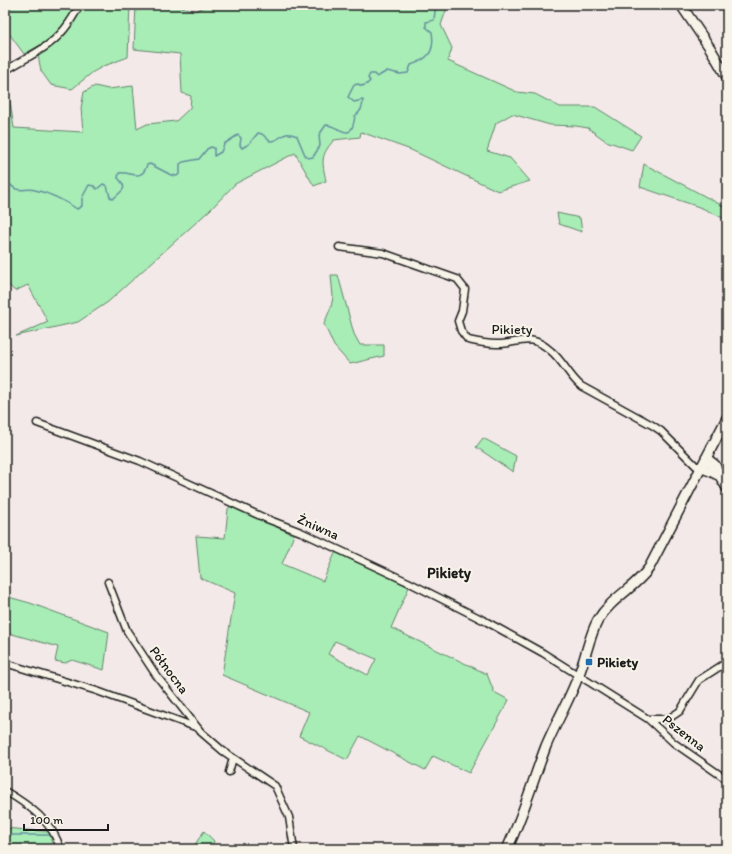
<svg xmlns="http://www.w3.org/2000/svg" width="732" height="854" font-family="Itim,sans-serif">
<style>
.green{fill:#a8ecb6;stroke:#628469;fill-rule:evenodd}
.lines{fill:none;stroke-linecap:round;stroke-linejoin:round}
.stream{stroke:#63909e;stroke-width:1.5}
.street-casing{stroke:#1c1c1c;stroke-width:9}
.secondary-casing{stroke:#1c1c1c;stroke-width:12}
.street{stroke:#f7f3e8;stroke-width:6}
.secondary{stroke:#f7f3e8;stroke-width:9}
.poi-dot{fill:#1f6fb2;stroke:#f7f3e8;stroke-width:1.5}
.labels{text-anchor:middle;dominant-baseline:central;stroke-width:4;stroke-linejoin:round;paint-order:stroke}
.street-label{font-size:14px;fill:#1c1c1c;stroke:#f7f3e8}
.poi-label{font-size:14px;font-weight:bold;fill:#1c1c1c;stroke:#f7f3e8;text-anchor:start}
.neighbourhood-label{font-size:15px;font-weight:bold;fill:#1c1c1c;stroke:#f7f3e8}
</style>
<rect width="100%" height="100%" fill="#f4e9e9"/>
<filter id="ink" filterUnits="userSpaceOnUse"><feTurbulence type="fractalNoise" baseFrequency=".025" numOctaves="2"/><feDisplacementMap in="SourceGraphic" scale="8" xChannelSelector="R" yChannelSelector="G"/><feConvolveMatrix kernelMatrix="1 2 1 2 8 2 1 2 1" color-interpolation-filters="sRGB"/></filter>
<g filter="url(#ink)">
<path class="green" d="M5 5H76L66 24 51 39 24 54 5 28Z
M83 5H130L128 57 104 66 93 72 72 89 51 85 41 71 38 55 56 42 69 29Z
M136 5H174L196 11 207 5H448L441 25 452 48 448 61 517 92 535 94 560 107H595L641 136 632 150 606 141 588 128 576 126 550 125 512 114 496 123 487 151 510 158 530 181 498 191 411 150 361 132 360 137 334 140C320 156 322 161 326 181L314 186 295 153 235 184 211 209 108 302 78 322 16 336 48 322 28 285 15 291 5 282V76L6 75 14 128 83 132 81 108 84 92 95 86 108 89 133 86 137 129 147 124 176 121 190 108 191 96 182 93 180 54 134 49Z
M644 164 727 208V220L702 208 640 187Z
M557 213 580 218 582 232 559 224Z
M331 275H338L354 334 360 345H384V356L350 364 334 346 324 324 331 307 333 297Z
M483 438 516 456 513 472 476 447Z
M231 505 294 535 282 564 323 581 336 551 409 587 391 628 487 674 494 692 509 700 469 773 433 756 425 770 360 736 347 760 299 736 309 712 222 675 235 593 200 578 196 536 225 538 228 509ZM335 641 376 659 368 675 328 654Z
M5 596 30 603 109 632 104 670 72 660 65 663 55 661 58 647 5 632Z
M5 828 50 832 52 846 5 845Z
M204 831 214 841 211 849H192Z"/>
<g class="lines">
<path class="stream" d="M5 179C9 182 11 187 16 189 22 191 29 188 35 190 49 193 65 201 77 209L82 206V198L89 185 94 186 97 189 103 184 107 186 110 197 113 199C122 190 129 189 118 178L119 173C131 171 141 183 147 165L150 164 171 175 177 176 180 173V164L183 162 199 159 207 149 211 147 214 148V156L221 152 224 144 238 135 241 138 240 145 242 148 249 144 258 133 262 134 270 141C283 141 280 129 297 136L305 155 308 158 313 157 320 146 319 135 326 125C340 125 351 146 355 116 361 112 363 107 363 100L354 102 348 97 354 85 358 84 362 86 367 84 370 81 368 78 370 74H374L377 77 387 71 400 74 408 73 411 65C429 59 435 51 432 32L426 27V22L434 20 435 11 438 7 444 5
M5 835H50"/>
<defs>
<path id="street" d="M5 71C23 59 46 50 61 33 69 25 74 15 80 5
M339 247 383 253 457 279 465 289 462 311 458 321 461 331 468 340C477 342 486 344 496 344 518 345 529 331 551 351 563 361 569 376 581 386L652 425 661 431 696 466 700 467
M37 423 140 461 267 519 301 532 408 582 487 622 543 653 648 719 674 743 726 779
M108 582 127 631 156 675 201 732 223 751 275 786 289 817 294 849
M5 663 97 691 198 728
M648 719H664L671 717 680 711 699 680 727 662
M229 772 233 758
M5 791C27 804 54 822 60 849"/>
<path id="secondary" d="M681 5 710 48 727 77
M706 458 715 465 720 476 727 488
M700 467 710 471 720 476
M507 849C523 816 533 780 546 746 556 722 570 699 579 674 586 657 589 636 598 620 611 598 635 588 649 568L727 418"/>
</defs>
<use href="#street" class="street-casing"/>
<use href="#secondary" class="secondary-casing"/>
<use href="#street" class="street"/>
<use href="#secondary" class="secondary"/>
</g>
</g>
<rect class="poi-dot" x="585" y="658" width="8" height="8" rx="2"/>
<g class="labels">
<g class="street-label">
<text x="512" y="329">Pikiety</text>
<text transform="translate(318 527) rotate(24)">Żniwna</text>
<text transform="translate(169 670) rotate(53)">Północna</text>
<text transform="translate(684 733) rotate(38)">Pszenna</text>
</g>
<g class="poi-label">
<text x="597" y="662">Pikiety</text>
</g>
<g class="neighbourhood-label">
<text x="449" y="573">Pikiety</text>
</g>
</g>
<rect width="732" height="854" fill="none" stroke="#f7f3e8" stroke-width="20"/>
<rect x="10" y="10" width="712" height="834" fill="none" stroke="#1c1c1c" stroke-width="1.5" filter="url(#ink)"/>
<path d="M24 824v6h84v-6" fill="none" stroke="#1c1c1c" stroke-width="2"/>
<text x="30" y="824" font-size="12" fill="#1c1c1c" stroke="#f7f3e8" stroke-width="3" paint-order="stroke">100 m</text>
</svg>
